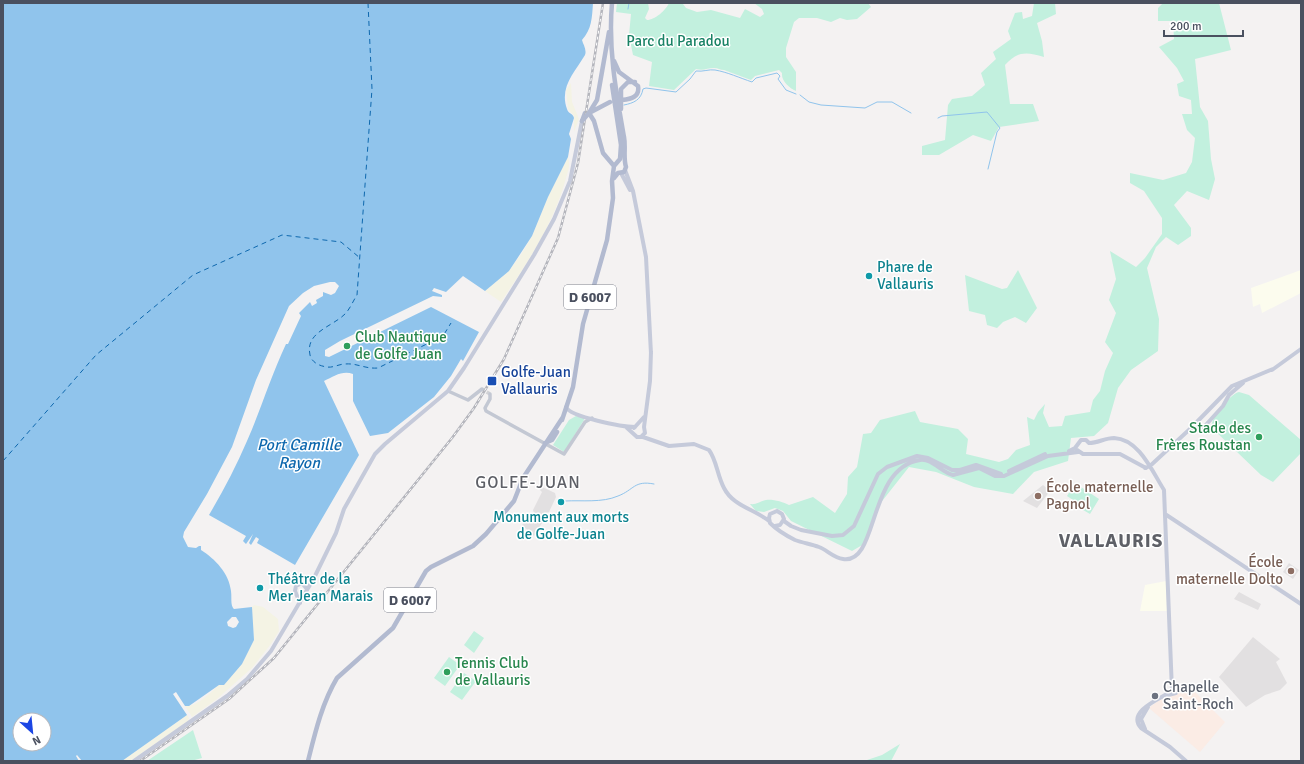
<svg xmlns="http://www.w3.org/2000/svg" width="1304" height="764" font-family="Signika,sans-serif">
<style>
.commercial{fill:#fcfcee}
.education{fill:#e2e0e1}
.medical{fill:#fbece5}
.green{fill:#c2f0de}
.sand{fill:#f4f3e4}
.water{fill:#90c4ec;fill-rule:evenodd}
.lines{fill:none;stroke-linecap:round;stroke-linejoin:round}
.stream{stroke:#90c4ec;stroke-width:1}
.ferry{stroke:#0e68ae;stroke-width:1;stroke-dasharray:5 4;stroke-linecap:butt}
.tertiary-tunnel{stroke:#d2d2d5;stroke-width:3.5;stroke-dasharray:3.5 2;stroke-linecap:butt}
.tertiary{stroke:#c3c8d3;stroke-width:3.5}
.secondary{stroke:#c5cada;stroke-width:4}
.primary{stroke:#b2bad0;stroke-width:4.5}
.rail-casing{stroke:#b4b5bc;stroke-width:2.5}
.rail{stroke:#fff;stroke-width:1;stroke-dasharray:3;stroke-linecap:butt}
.primary-bridge{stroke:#b2bad0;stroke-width:4.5}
.culture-dot{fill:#0f9aa8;stroke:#fff;stroke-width:1.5}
.leisure-dot{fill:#2e9e5b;stroke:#fff;stroke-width:1.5}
.transit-dot{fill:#1a4fb4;stroke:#fff;stroke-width:1.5}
.education-dot{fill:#8d6e63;stroke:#fff;stroke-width:1.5}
.worship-dot{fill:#6b7280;stroke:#fff;stroke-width:1.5}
.labels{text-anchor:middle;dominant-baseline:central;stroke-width:3;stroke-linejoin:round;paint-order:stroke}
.shield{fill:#fff;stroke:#80848f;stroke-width:1}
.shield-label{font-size:14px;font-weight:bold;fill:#4a505f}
.park-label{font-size:15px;fill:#198265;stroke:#fff}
.culture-label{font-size:15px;fill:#0d838f;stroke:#fff;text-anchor:start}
.leisure-label{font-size:15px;fill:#27864d;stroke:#fff;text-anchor:start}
.transit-label{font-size:15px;fill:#164399;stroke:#fff;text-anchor:start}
.education-label{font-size:15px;fill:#785e54;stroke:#fff;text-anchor:start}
.worship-label{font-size:15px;fill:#5b616d;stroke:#fff;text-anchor:start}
.water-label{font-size:16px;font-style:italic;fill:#0e68ae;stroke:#fff}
.quarter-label{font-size:17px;letter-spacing:1px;fill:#5e6067;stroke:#fff}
.district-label{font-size:19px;font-weight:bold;letter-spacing:1px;fill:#5e6067;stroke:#fff}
</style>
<rect width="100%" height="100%" fill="#f4f2f2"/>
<path class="commercial" d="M1301 270V293L1262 313 1260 304 1253 307 1251 288Z
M1166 581 1167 611H1140L1145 585Z"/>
<path class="education" d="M1043 485 1050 491 1037 508 1023 501Z
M540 486 555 493 556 497 549 512 545 513 543 516 545 518 534 536 522 525 525 522 519 517 521 514 524 516 526 513 530 517 534 513 533 510 542 492 539 489Z
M1289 563 1299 570 1293 579 1283 572Z
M1239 592 1261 604 1258 610 1234 599Z
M1253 637 1280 659 1276 662 1287 683 1280 690 1265 695 1246 707 1219 677Z"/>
<path class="medical" d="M1191 688 1225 722 1200 752 1149 708 1158 701Z"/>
<path class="green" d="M617 3H648L649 9 645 18 647 20C655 20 666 10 669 3L683 4 686 8 697 12 711 10 740 18 745 9 760 17 764 14 762 9 754 3H868L871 7 857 19 847 20 840 18 831 22 817 18H799L794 22 786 48V57L796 72V91C789 88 781 81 782 73L779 70 755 76 751 80 724 70C720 70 718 68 714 68 707 68 704 71 696 69L674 90 649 86 652 62 633 55 629 35 631 14 616 12Z
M1034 3H1055L1056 14 1037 23 1042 41 1044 57C1026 52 1018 51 1005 65L1010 104H1033L1039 121 999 127 991 141 973 135 939 155H922V146L945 140 948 105 952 99 972 96 985 85 981 73 996 59 993 52 1011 39 1008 31 1015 13 1022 12 1023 19 1032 16Z
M1163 3H1219L1231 50 1195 59 1200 107 1208 121 1211 159 1215 179 1209 200 1187 191 1174 205 1191 228V236L1178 245 1166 237 1156 247 1147 268 1159 319 1158 351 1131 370 1118 388 1108 423 1094 436 1071 438 1068 461 1034 472 1013 494 974 487 936 472 909 467 879 505 864 544 852 551 791 521 783 511 775 508 764 512 756 511 750 504C757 505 760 501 766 500 773 499 783 502 789 505L813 497 835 513 847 494 848 477 857 467 863 434 871 433 880 420 915 411 920 422 958 429 968 439 966 454 999 462 1008 459 1016 450 1030 445 1027 417 1034 420 1038 412 1045 404 1043 413 1049 427 1062 426 1065 416 1090 412 1093 400 1100 391 1105 371 1113 353 1105 342 1116 313 1109 300 1116 279 1110 251 1136 267 1145 258 1162 234V218L1144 191 1130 183V173L1163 180 1186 173 1192 162 1195 138 1187 130 1182 114H1192L1191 100 1179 96 1177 84 1184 81 1177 68 1159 47 1174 39 1173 21H1158V8Z
M1018 270 1037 308 1026 323 1015 317 1003 322 997 328 987 325 985 315 969 311 965 275 1002 289 1007 288Z
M1239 392 1249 395 1301 440V453L1273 482 1261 475 1212 428C1209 419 1230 394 1239 392Z
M576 416 584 418V420L564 452 553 445 569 420Z
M1075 483 1099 499 1090 514 1078 507 1079 504 1067 496Z
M474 631 484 638 474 653 464 645Z
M449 657 460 665 445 686 434 678Z
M464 673 476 681 462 700 450 692Z
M193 730 202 758 191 761H147Z
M900 744 891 761H864L882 755Z"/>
<path class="sand" d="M571 83 572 102 579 119 574 132V116L568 109 566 90Z
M568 157C571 164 568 171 566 178 554 224 527 263 501 302L485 291 509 271 522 253 532 236 548 197Z
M254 605 263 607 278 619 279 631 271 644 252 668 217 699 192 717 185 706C197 707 211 692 219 685H224L242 664 254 640 252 607Z
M187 715 189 718 188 721 130 761H122Z"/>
<path class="water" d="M3 3H593C592 17 592 29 582 40 583 44 587 50 585 55 575 72 559 87 567 109 568 114 573 113 574 118L569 134 571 139 568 157 548 197 532 236 509 271 485 291 463 276 446 292 434 288 432 291 442 295V297L433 296 340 341 325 350V356L329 357 431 307 479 332 463 361 461 359 451 376 434 397 388 433 370 436 353 401V374C343 370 334 376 324 381L359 455 295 565 257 543 259 539 256 537 251 545 249 543 253 534 246 544 243 541 246 536 209 515C223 491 236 467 247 441 261 409 271 376 286 344H288L301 316 299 313 310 302 312 306 317 303 316 300 323 296V292L331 295 335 293 339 286 335 282H330L314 286 303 293 289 306 256 380 232 447 207 494 184 532 183 537 188 547 196 548 199 546H201V550C215 559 229 573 231 591 232 597 230 605 234 609L252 607 254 640 242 664 224 685H219L189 706H185L176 692 173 694 187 715 122 761H82L77 755 76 756 79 761H3ZM232 617H236L239 622 236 627 233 628 228 626 227 622ZM20 720H44V744H20Z"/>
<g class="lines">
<path class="stream" d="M628 9 629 3
M800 95 809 102 821 105 865 108 877 102H892L911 113
M624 105C634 103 641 100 643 89L646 88 676 92 690 79 696 71C703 72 709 69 715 70 727 72 740 78 752 82L756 78 777 73 780 76 778 79 786 90 796 94
M938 118 942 116 987 112 1000 128 997 132 988 169
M565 501C582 500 602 503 618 496 634 490 634 480 654 484"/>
<path class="ferry" d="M368 3 372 89 357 295C353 301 350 309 345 314 332 327 305 332 310 355 312 363 320 366 327 367 333 368 339 364 345 364 358 363 364 369 378 368L443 336 451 323
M3 461 96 355 193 275 282 235 341 242 360 258"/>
<path class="tertiary-tunnel" d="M482 389 490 394"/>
<path class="tertiary" d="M448 391 468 400 482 389
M490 394V399L485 408 486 411 564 454 585 422 592 418"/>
<path class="secondary" d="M625 170 633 191 646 257 651 354
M621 173 630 190
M1272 370 1301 349
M566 407C570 417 623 427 635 427
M626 427 637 437H641L645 433 644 427 650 381 651 351
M634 428 644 417
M1192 428 1204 427 1223 406 1229 395 1243 383
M643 437 669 446 694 444 709 450C717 461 717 475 724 488 733 506 754 509 769 521
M1089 443C1098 443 1105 438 1114 438 1139 439 1152 471 1164 490L1172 691
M1077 450 1083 454H1120L1146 468
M1069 451 1075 448 1081 440H1086L1089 443
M1145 468 1150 466 1191 428 1232 386 1273 369
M1009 471 1045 454
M1165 514 1301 604
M784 521 791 526 801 530 832 536 843 535 854 526 878 474 887 467 917 456 928 458 952 470H960L976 465 1001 474
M775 526 780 525 784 519 782 514 777 511 770 514 769 518 770 523C776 529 787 536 795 540 803 543 811 544 819 547 827 550 834 558 843 559 879 565 867 468 920 460 932 458 942 473 953 475L979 468 995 476H1004L1048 456 1078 452
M300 603 295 591 296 586 302 583 307 589
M1172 691C1162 698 1126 711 1141 728L1170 747 1186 761
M1168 695 1176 693V690H1172
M1145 729 1141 719 1148 707
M134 761 227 696 247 679 271 651 314 578 336 533 344 509 375 454 385 444 448 391 464 368 534 255 554 219 570 181 582 121"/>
<path class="primary" d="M612 3C608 49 616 92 624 137 626 147 623 158 626 167L624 172 618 173 614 178
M614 61 619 72 638 86C640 97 631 99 622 100
M612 85 621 145 620 159 614 166
M621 109V89L628 82H635
M591 112 610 102
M589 113 597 100 609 32
M582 121 585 113
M562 420 573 387 583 324 607 240 613 198 612 181 614 166 603 153 594 121 589 113
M545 443 552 440 557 432
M308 761C315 733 322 703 337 678L393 628 426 571 431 567 473 546 486 534 514 501 523 478 563 417"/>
<defs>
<path id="rail" d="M140 761 229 699 274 658 452 438 474 408 504 359 558 238 578 163 603 3"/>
</defs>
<use href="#rail" class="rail-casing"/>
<use href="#rail" class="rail"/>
<path class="primary-bridge" d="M582 121 589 113"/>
</g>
<g class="culture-dot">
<circle cx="869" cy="276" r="4"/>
<circle cx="561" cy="502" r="4"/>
<circle cx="260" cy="588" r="4"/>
</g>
<g class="leisure-dot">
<circle cx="347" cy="346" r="4"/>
<circle cx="1259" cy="437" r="4"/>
<circle cx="447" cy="672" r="4"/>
</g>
<rect class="transit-dot" x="487" y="376" width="10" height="10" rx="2"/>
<g class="education-dot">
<circle cx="1038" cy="496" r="4"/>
<circle cx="1291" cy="571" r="4"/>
</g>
<circle class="worship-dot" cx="1155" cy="696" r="4"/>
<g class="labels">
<g class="shield">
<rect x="564" y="285" width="52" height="24" rx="3"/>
<rect x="384" y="588" width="52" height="24" rx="3"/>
</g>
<g class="shield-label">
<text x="590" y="297">D 6007</text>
<text x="410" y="600">D 6007</text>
</g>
<g class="park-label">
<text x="678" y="41">Parc du Paradou</text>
</g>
<g class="culture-label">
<text x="877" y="267">Phare de<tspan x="877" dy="17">Vallauris</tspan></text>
<text x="561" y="517" text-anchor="middle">Monument aux morts<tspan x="561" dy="17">de Golfe-Juan</tspan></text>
<text x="268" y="579">Théâtre de la<tspan x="268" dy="17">Mer Jean Marais</tspan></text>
</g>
<g class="leisure-label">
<text x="355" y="337">Club Nautique<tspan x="355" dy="17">de Golfe Juan</tspan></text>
<text x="1251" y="428" text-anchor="end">Stade des<tspan x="1251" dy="17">Frères Roustan</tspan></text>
<text x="455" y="663">Tennis Club<tspan x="455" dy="17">de Vallauris</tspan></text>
</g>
<g class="transit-label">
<text x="501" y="372">Golfe-Juan<tspan x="501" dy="17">Vallauris</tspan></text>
</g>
<g class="education-label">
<text x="1046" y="487">École maternelle<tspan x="1046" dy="17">Pagnol</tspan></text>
<text x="1283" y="562" text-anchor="end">École<tspan x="1283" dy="17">maternelle Dolto</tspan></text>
</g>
<g class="worship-label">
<text x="1163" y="687">Chapelle<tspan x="1163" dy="17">Saint-Roch</tspan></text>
</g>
<g class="water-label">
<text x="299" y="445">Port Camille<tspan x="299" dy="18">Rayon</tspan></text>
</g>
<g class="quarter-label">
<text x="528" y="482">GOLFE-JUAN</text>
</g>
<g class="district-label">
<text x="1111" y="541">VALLAURIS</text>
</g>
</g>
<rect width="1304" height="764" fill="none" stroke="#4a505f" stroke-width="8"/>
<g transform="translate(32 732) rotate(153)"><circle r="19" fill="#ffffff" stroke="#b7b9bf"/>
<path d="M0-3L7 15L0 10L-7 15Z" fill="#1c46e4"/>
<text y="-6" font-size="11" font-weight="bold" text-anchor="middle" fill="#4a505f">N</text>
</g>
<path d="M1164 30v6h79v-6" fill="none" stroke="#4a505f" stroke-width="2"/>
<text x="1170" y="30" font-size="12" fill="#4a505f" stroke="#ffffff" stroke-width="3" paint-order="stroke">200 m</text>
</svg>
